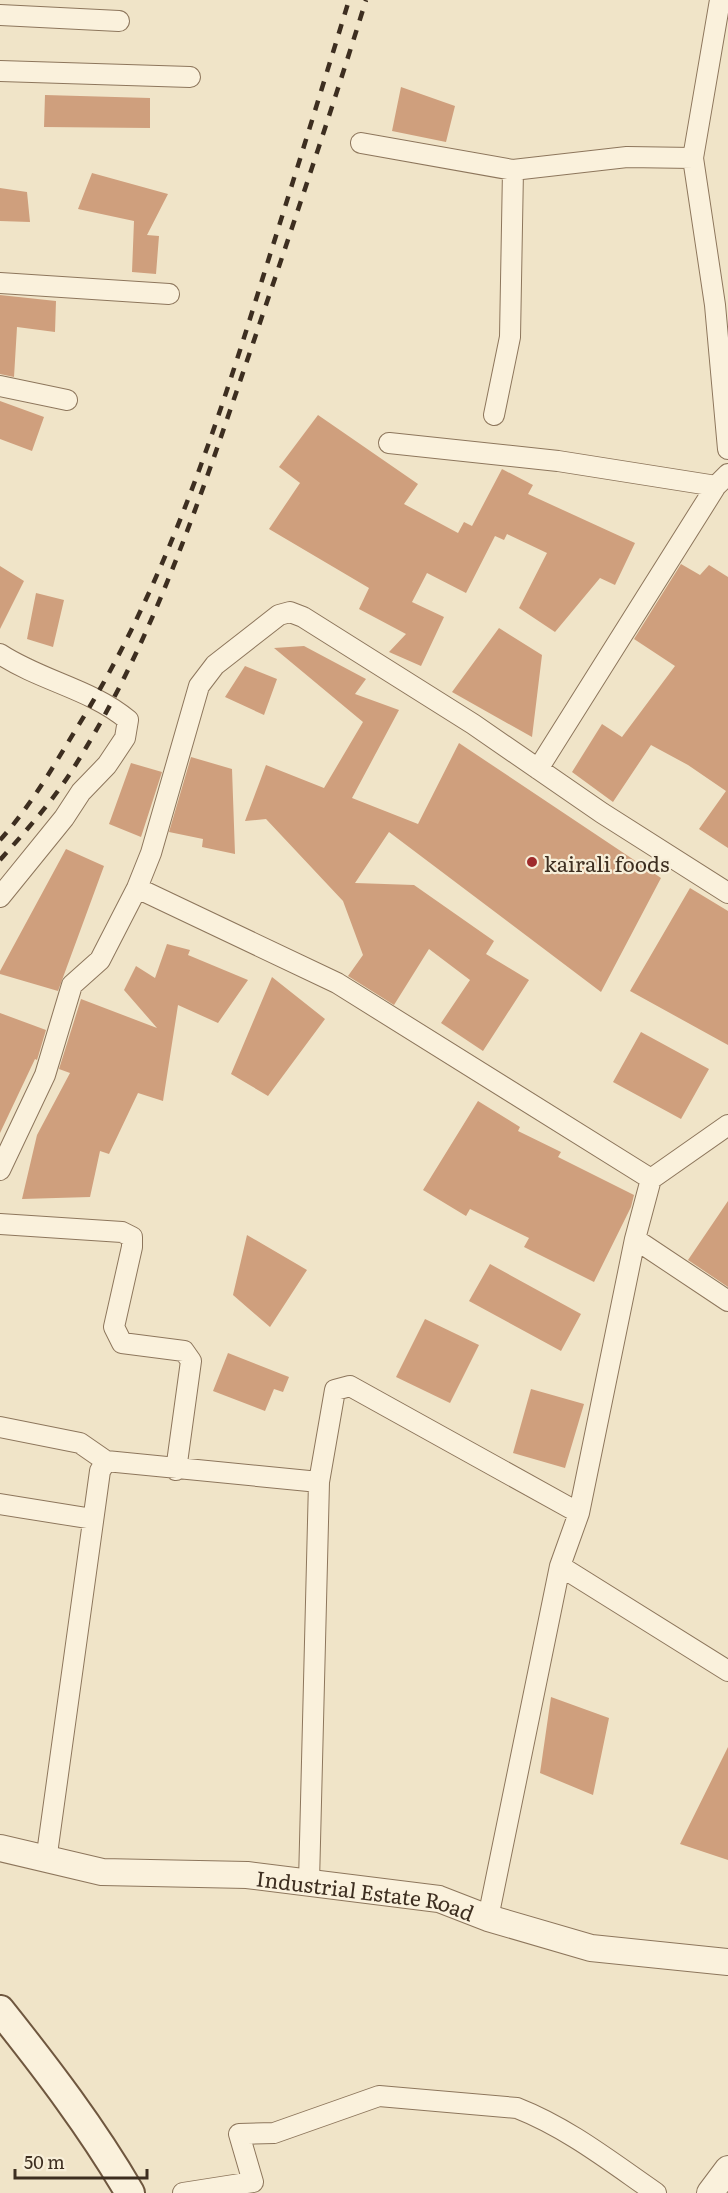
<svg xmlns="http://www.w3.org/2000/svg" width="728" height="2193" font-family="Literata,serif">
<style>
.building{fill:#cf9f7d}
.lines{fill:none;stroke-linecap:round;stroke-linejoin:round}
.minor-casing{stroke:#8d765c;stroke-width:22}
.tertiary-casing{stroke:#8d765c;stroke-width:28}
.secondary-casing{stroke:#6f573f;stroke-width:32}
.minor{stroke:#faf1dc;stroke-width:20}
.tertiary{stroke:#faf1dc;stroke-width:26}
.secondary{stroke:#faf1dc;stroke-width:28}
.rail{stroke:#3d2e20;stroke-width:4.5;stroke-dasharray:10 10;stroke-linecap:butt}
.poi-dot{fill:#9e2a2b;stroke:#f7eed8;stroke-width:2}
.labels{text-anchor:middle;dominant-baseline:central;stroke-width:4.5;stroke-linejoin:round;paint-order:stroke}
.poi-label{font-size:21px;fill:#3d2e20;stroke:#f7eed8;text-anchor:start}
.street-label{font-size:21px;fill:#3d2e20;stroke:#f7eed8}
</style>
<rect width="100%" height="100%" fill="#f0e4c8"/>
<path class="building" d="M401 87 455 106 446 142 392 131Z
M45 95 150 98V128L44 127Z
M92 173 168 194 147 235 159 236 156 274 132 272 134 221 78 209Z
M0 188 27 192 30 222 0 221Z
M0 295 56 301 55 332 17 327 14 377 0 374Z
M0 401 44 417 32 451 0 439Z
M318 415 418 484 404 504 458 533 464 522 472 526 502 469 533 485 528 494 635 543 615 585 600 578 555 632 519 608 547 553 507 534 504 540 495 536 466 593 427 573 412 602 444 617 421 666 389 652 406 634 359 609 369 588 269 529 300 483 279 467Z
M681 564 700 575 709 565 728 577V848L699 829 726 791 688 765 651 745 613 802 572 772 602 724 622 737 675 666 634 639Z
M0 566 24 581 0 629Z
M36 593 64 600 53 647 27 639Z
M499 628 542 655 532 737 452 692Z
M304 646 366 679 355 694 399 710 352 798 418 824 459 743 661 878 601 992 389 832 355 883 414 885 494 941 486 954 529 980 483 1051 441 1023 470 980 429 949 394 1005 348 976 363 955 343 901 266 819 245 821 266 765 324 788 363 722 274 648Z
M245 666 277 679 264 715 225 697Z
M191 757 232 769 235 854 202 847 203 839 169 832Z
M131 763 162 772 141 837 109 824Z
M66 849 104 866 58 991 0 974V971Z
M690 888 728 911V1045L630 991Z
M167 944 190 950 188 955 248 980 218 1023 178 1005 163 1101 138 1093 109 1154 100 1151 90 1197 22 1199 37 1135 70 1073 59 1069 81 999 157 1028 124 990 136 966 155 978Z
M272 977 325 1019 268 1096 231 1074Z
M0 1013 46 1030 37 1060 35 1059 0 1133Z
M641 1032 709 1069 681 1119 613 1082Z
M478 1101 520 1127 518 1131 561 1152 558 1157 634 1195 631 1207 594 1282 524 1247 529 1238 470 1209 466 1216 423 1190Z
M728 1201V1287L688 1260Z
M247 1235 307 1270 270 1327 233 1295Z
M490 1264 581 1314 561 1351 469 1301Z
M425 1319 479 1345 450 1403 396 1377Z
M228 1353 289 1377 283 1392 274 1389 265 1411 213 1391Z
M531 1389 584 1404 565 1468 513 1453Z
M551 1697 609 1718 593 1795 540 1773Z
M728 1747V1860L680 1844Z"/>
<g class="lines">
<defs>
<path id="minor" d="M720 0 693 158 715 305 728 449
M0 15 119 21
M0 71 190 77
M361 143 513 170 627 157 693 158
M0 283 169 294
M0 386 67 400
M494 415 510 337 513 170
M389 443 558 461 716 486
M0 654C41 681 91 689 128 720L125 738 107 765 81 792 64 818 0 897
M538 769 716 486 728 474
M137 888 337 983 651 1179
M0 1170 45 1075 72 985 100 960 137 888 151 853 199 686 215 665 279 615 290 612 303 617 473 724 602 813 728 893
M0 1224 122 1232 132 1237V1247L114 1327 122 1343 184 1351 191 1361 176 1470
M635 1239 728 1301
M0 1427 80 1443 106 1461
M319 1482 335 1390 350 1386 579 1513 560 1566 488 1918
M0 1504 93 1519
M579 1513 635 1239 651 1179 728 1125
M560 1566 728 1671
M46 1861 100 1471 106 1461 319 1482 309 1882
M183 2193 253 2182 239 2134 274 2133 379 2096 517 2108C568 2128 611 2162 656 2193"/>
<g id="tertiary">
<path id="s1" d="M0 1848 102 1872 247 1875 439 1899 488 1918 591 1948 728 1962"/>
<path d="M710 2193 728 2169"/>
</g>
<path id="secondary" d="M0 2010C47 2069 92 2128 130 2193"/>
</defs>
<use href="#minor" class="minor-casing"/>
<use href="#tertiary" class="tertiary-casing"/>
<use href="#secondary" class="secondary-casing"/>
<use href="#minor" class="minor"/>
<use href="#tertiary" class="tertiary"/>
<use href="#secondary" class="secondary"/>
<path class="rail" d="M0 840C31 806 54 765 78 726 164 588 215 432 263 277 292 185 321 92 349 0
M0 860C25 832 51 803 71 772 153 644 200 498 249 355 289 237 329 119 366 0"/>
</g>
<circle class="poi-dot" cx="532" cy="862" r="6"/>
<g class="labels">
<g class="poi-label">
<text x="544" y="862">kairali foods</text>
</g>
<g class="street-label">
<text stroke="none"><textPath href="#s1" startOffset="370">Industrial Estate Road</textPath></text>
</g>
</g>
<path d="M15 2169v9h132v-9" fill="none" stroke="#3d2e20" stroke-width="3"/>
<text x="24" y="2169" font-size="18" fill="#3d2e20" stroke="#f7eed8" stroke-width="4.5" paint-order="stroke">50 m</text>
</svg>
